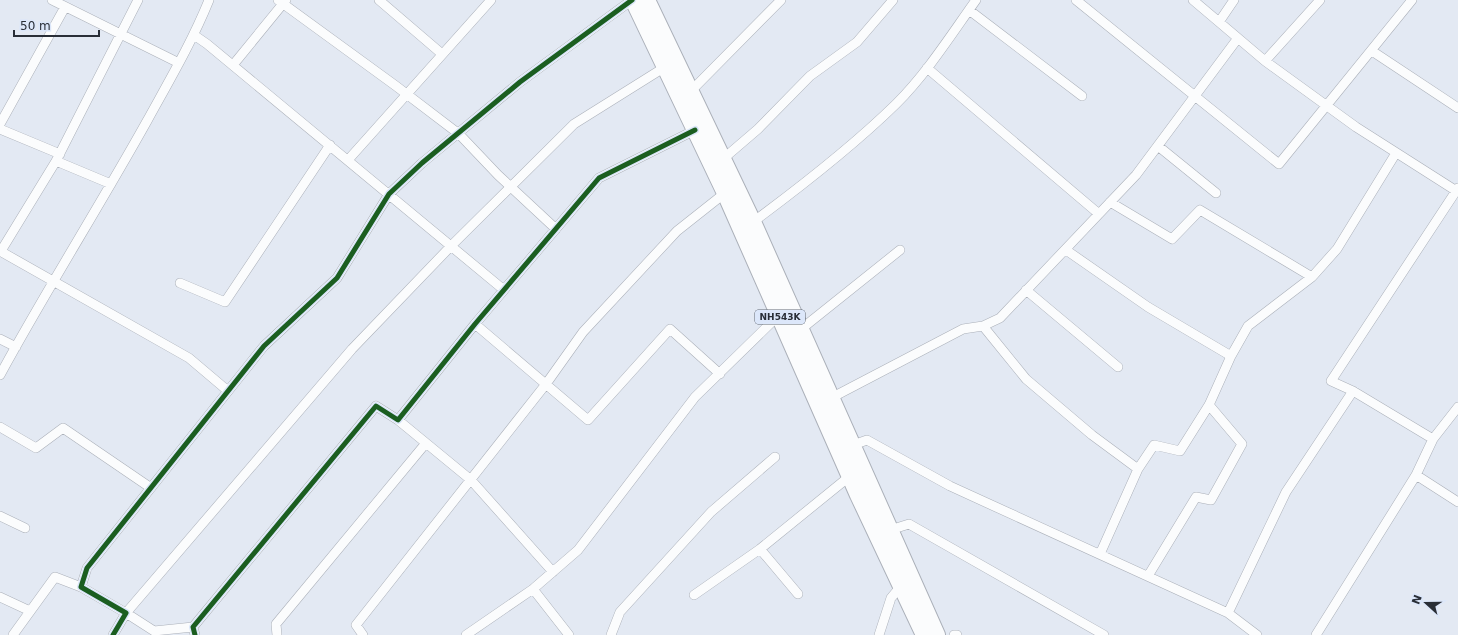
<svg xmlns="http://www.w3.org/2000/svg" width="1458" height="635" font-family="'DejaVu Sans',sans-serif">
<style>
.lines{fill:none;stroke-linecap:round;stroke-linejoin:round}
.minor-casing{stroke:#abb0b9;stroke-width:10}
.trunk-casing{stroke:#abb0b9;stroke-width:18}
.minor{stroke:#fbfcfd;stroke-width:9}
.trunk{stroke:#fbfcfd;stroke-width:16}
.cycleway-casing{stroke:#dce7fa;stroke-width:8}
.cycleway{stroke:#1b5e20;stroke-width:5}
.labels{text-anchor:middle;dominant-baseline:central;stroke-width:3;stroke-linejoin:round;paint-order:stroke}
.shield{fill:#dce7fa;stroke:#5f6672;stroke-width:1}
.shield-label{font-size:9px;font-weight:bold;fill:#292e37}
</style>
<rect width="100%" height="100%" fill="#e3e9f3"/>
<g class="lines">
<defs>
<path id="minor" d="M52 0 179 63
M278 0 396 86 459 134 498 175 556 229
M379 0 442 54
M1076 0 1279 164 1412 0
M1193 0 1265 61 1356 127 1458 192
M969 10 1082 96
M1219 22 1234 0
M194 35 207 44 504 290
M1372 51 1458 108
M1265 61 1320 0
M233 65 286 0
M927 68 1099 214
M691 91 781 0
M0 124 65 7
M0 129 60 154
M1158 146 1216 193
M723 159 758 129 810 76 857 42 893 0
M348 160 491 0
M111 184 56 161 138 0
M1110 202 1172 239 1200 210 1312 277
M753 222C803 185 852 147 896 104 927 73 951 35 976 0
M1066 250 1148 307 1231 356
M0 251 189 358 228 391
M1 251 56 161
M180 283 225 302 330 145
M1026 290 1118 367
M475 324 588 420 670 329 720 374
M983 326 1026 379 1092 435 1138 469 1100 554
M800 330 900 250
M0 339 16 347
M0 375C47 289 99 207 147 121 169 81 192 42 209 0
M831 398 963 329 983 326 1000 318 1136 175 1238 38
M398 420 471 480 553 572
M0 427 36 448 63 428 151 488
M1433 439 1353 391 1331 381 1458 188
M853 445 867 440 950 486 1228 613 1257 635
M1138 469 1154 445 1180 451 1209 405 1231 356 1248 326 1312 277 1337 249 1396 153
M1416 475 1433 439 1458 407
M0 516 25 528
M890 530 909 524 1104 635
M760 549 798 594
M1148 576 1196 497 1211 500 1242 444 1209 405
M533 589 569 635
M694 595 760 549 850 476
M0 597 30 611
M1228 613 1286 492 1353 391
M193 627 154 631 126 613 352 349 451 246 574 124 665 67
M13 635 55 577 81 587
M113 635 126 613 81 587 87 568 264 346 337 278 389 194 422 163 520 82 632 0
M195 635 193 627 376 406 398 420 475 324 599 178 695 130
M277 635 276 624 426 443
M363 635 356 625 546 384 583 332 677 231 725 193
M466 635 533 589 578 550 695 397 779 315
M611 635 620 612 711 512 775 457
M879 635 891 598 901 586
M954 635H957
M1316 635 1416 475 1458 502"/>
<path id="trunk" d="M633 0 724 191 858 495 924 635
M647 0 753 222 937 635"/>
</defs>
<use href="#minor" class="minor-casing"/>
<use href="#trunk" class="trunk-casing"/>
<use href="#minor" class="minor"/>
<use href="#trunk" class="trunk"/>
<defs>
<path id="cycleway" d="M113 635 126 613 81 587 87 568 264 346 337 278 389 194 422 163 520 82 632 0
M195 635 193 627 376 406 398 420 475 324 599 178 695 130"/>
</defs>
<use href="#cycleway" class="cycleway-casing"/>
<use href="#cycleway" class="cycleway"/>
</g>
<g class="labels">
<rect class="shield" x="755" y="310" width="50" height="14" rx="3"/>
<g class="shield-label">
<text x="780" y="317">NH543K</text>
</g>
</g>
<g transform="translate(1426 603) rotate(291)" stroke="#dce7fa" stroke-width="3" paint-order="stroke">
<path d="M0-3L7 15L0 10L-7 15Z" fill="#292e37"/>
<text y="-6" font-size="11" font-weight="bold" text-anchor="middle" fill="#292e37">N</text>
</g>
<path d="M14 30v6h85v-6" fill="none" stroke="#292e37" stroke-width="2"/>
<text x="20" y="30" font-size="12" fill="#292e37" stroke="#dce7fa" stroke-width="3" paint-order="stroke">50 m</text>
</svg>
